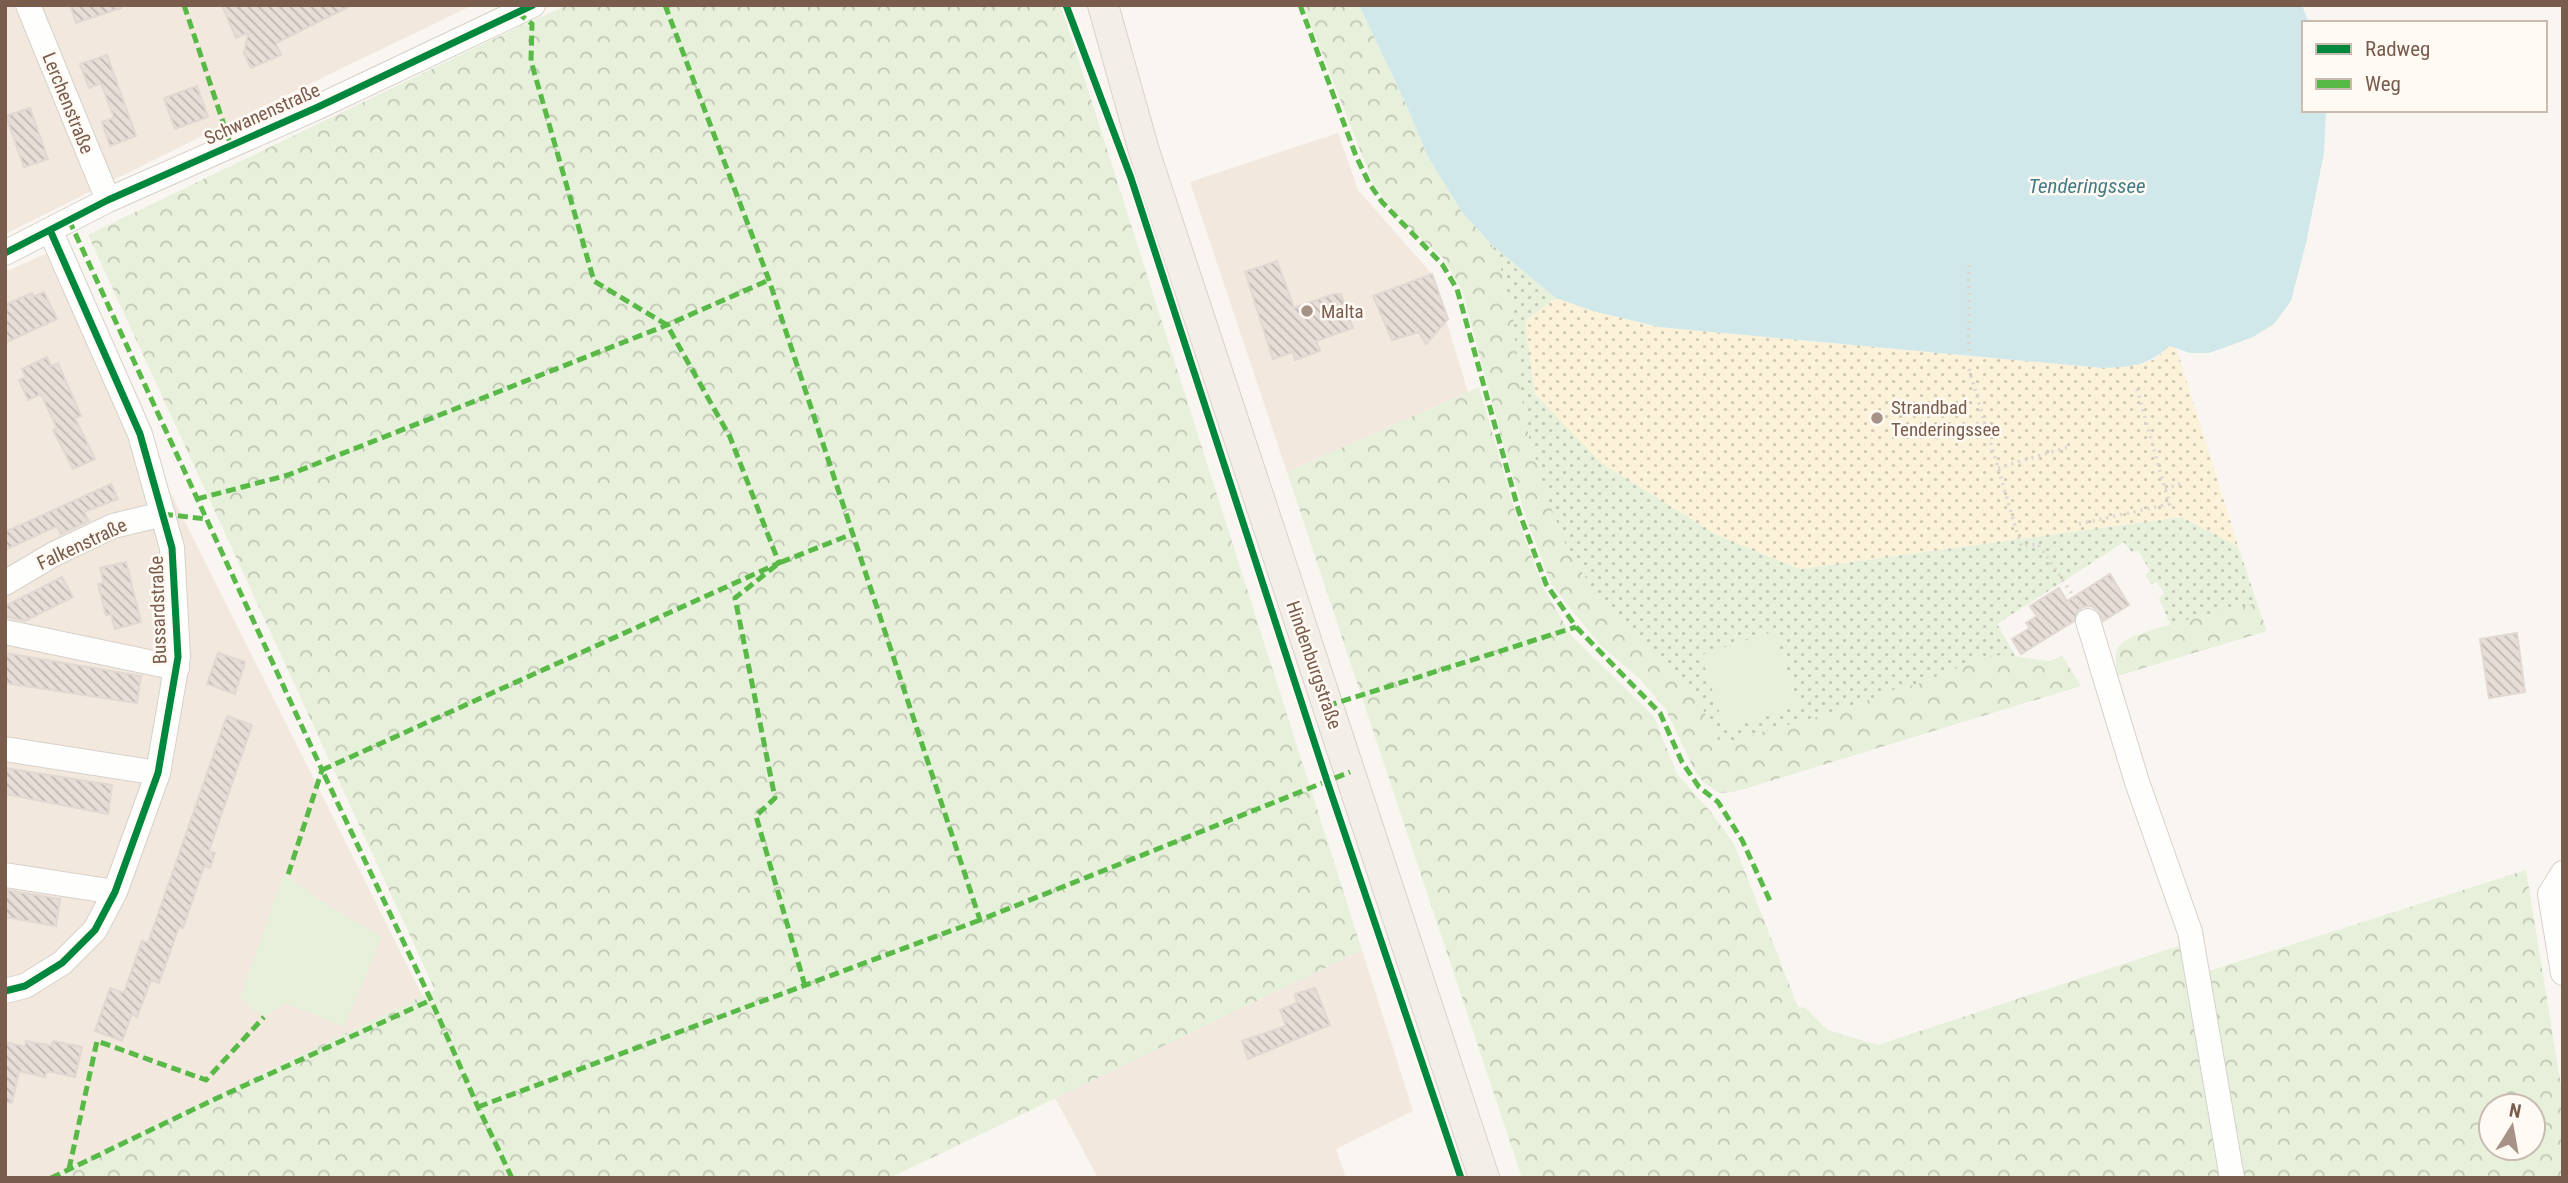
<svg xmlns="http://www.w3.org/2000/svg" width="2568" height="1183" font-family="'Roboto Condensed',sans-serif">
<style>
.residential{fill:#f2e8de}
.grass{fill:url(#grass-dots)}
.forest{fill:url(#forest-crowns);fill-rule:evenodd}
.sand{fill:url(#sand-dots)}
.pitch{fill:#e7f0db}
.water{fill:#d0e8ea}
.building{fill:url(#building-back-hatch);stroke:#e2d8d2;stroke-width:2}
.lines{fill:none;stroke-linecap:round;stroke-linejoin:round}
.minor-casing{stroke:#d7d1cb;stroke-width:26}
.major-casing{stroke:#dad1cc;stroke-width:32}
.path{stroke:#dcd5d0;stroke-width:3.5;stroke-dasharray:2 5;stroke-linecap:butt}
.minor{stroke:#fefefd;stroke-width:24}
.major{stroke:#f3eee8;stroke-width:30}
.quiet{stroke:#58b947;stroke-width:5;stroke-dasharray:10 5;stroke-linecap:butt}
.cycleway-casing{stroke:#fffaf3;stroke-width:11}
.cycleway{stroke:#00873e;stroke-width:7}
.poi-dot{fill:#a69286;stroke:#fffaf3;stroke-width:2.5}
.labels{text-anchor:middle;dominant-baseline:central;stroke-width:5;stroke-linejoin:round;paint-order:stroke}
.street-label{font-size:19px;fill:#7a5c4d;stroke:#fffaf3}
.poi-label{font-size:19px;fill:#7a5c4d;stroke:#fffaf3;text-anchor:start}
.water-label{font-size:21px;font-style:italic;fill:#437c86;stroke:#fffaf3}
</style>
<defs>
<pattern id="grass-dots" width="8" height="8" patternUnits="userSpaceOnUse" patternTransform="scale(1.75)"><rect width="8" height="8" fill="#e7f0db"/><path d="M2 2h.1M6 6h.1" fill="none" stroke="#c0c6b4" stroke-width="1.8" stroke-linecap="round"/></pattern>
<pattern id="forest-crowns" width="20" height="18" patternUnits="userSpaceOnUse" patternTransform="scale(1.75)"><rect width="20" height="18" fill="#e7f0db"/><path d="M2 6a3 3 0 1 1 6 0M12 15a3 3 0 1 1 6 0" fill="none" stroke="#c0c6b4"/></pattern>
<pattern id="sand-dots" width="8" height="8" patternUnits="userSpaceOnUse" patternTransform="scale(1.75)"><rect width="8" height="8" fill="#fbf2d9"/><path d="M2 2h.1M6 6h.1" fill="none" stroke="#d0c7b2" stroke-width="1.8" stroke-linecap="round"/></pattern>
<pattern id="building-back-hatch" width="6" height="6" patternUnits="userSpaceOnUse" patternTransform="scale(1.75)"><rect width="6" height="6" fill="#e6ded7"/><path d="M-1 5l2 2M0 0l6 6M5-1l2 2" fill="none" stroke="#bfb7b1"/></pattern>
</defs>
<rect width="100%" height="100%" fill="#f9f5f0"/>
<path class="residential" d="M5 5H473L202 136 5 234Z
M1338 133 1358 190 1432 274 1468 392 1287 472 1190 182Z
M50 252 423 997 45 1178H5V272Z
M1362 950 1413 1111 1336 1149 1346 1178H1098L1055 1098Z"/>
<path class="grass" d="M1492 245 1556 298 1525 322 1800 569 2181 517 2238 546 2257 603 2171 626 2159 598 2164 593 2157 582 2151 584 2145 574 2150 571 2138 550 2132 553 2124 542 1997 624 2016 657 1987 656 1921 683 1885 692 1856 706 1720 744 1692 687 1651 653 1597 595 1568 551 1550 505 1529 438Z"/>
<path class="forest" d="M568 5H1061L1362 950 890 1178H45L435 990 88 235 527 23Z
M1303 5H1359L1405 102 1428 157 1462 212 1492 245 1500 265 1513 314 1518 378 1529 438 1550 505 1568 551 1597 595 1651 653 1692 687 1720 744 1856 706 1885 692 1921 683 1987 656 2005 655 2049 661 2062 656 2081 686 1734 792 1719 793 1704 783 1695 771 1665 708 1640 679 1600 645 1551 584 1527 520 1506 454 1462 290 1443 258 1417 235 1384 199 1373 183Z
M1479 387 1516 514 1543 587 1571 635 1654 717 1677 774 1710 811 1734 844 1798 1007 1806 1008 1827 1030 1878 1045 2184 944 2190 977 2526 870 2563 1098V1178H1522L1287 472ZM2491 1106H2533V1148H2491Z
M2257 603 2267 631 2117 676C2116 666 2113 652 2121 644 2135 630 2232 609 2257 603Z"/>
<path class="sand" d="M1556 298 1593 311 1659 327 2103 368 2154 360 2169 346 2176 347 2238 546 2181 517 1799 569 1717 535 1601 463 1535 394 1525 321Z"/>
<path class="pitch" d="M1774 631 1798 706 1725 730 1701 655Z
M284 874 329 906 382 937 344 1027 286 1003 264 1017 240 998Z"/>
<path class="water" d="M1359 5H2302L2309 23H2304V110H2326L2324 153 2306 243 2291 301 2274 324 2253 337 2229 346 2209 353H2190L2170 346C2146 366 2133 367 2103 368L1659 327 1593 311 1556 298 1492 245 1462 212 1428 157 1405 102Z"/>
<path class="building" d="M70 5H121V8L76 23Z
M222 5H352L276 43 281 55 251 68 244 53 248 33 236 38Z
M107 55 136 136 110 146 102 122 114 118 101 83 89 88 80 64Z
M197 86 208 117 175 129 164 98Z
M30 108 48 159 24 167 6 116Z
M1277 261 1294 308 1334 294H1341L1353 328 1316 341 1320 351 1295 360 1293 352 1273 359 1245 272Z
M1432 274 1448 319 1426 344 1419 332 1392 340 1373 296Z
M44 292 57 319 5 343V305L32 293 33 297Z
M47 357 51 366 58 363 81 416 75 418 95 459 73 469 53 430 57 428 41 394 28 400 19 380 26 377 22 369Z
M111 484 118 499 84 512 89 521 61 534 57 526 5 550V532Z
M126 562 141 622 115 629 111 614 106 615 98 584 104 583 100 568Z
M2110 574 2129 605 2103 621 2098 610 2091 606 2083 607 2077 611 2074 621 2021 654 2012 639 2030 628 2026 623 2037 616 2030 606 2059 588 2067 601Z
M62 577 73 597 25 621 7 617 5 606Z
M2517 633 2525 692 2489 698 2480 639Z
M5 653 141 676 137 703 5 683Z
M218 653 245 662 235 694 207 684Z
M227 716 252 725 213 839 209 851 215 853 210 868 204 866 183 928 179 927 159 983 151 980 137 1017 132 1014 122 1041 95 1031 110 988 124 993 142 941 148 943Z
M5 768 112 785 108 814 5 794Z
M5 890 60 899 56 926 5 917Z
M1315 988 1330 1025 1248 1059 1242 1041 1286 1026 1280 1010 1297 1003 1295 994Z
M26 1041 52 1046 53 1041 82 1047 75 1077 47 1071 45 1077 19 1071 12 1103 5 1102V1042L25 1047Z"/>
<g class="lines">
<defs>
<path id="minor" d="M28 5 108 200
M5 253 108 200 318 107 533 5
M5 583 54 554 113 526 163 514
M2088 621 2137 782 2190 932 2232 1178
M5 632 177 668
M5 749 158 773
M2563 873 2550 894 2563 973
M5 875 115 892
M5 991 25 986 62 963 95 930 115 892 158 773 178 657 172 548 140 434 50 230"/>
<path id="major" d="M1103 5 1144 151 1484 1178"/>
</defs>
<use href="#minor" class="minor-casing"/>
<use href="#major" class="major-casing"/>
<path class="path" d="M1969 265V355
M1969 369 2021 546 2038 544 2079 604
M2137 389 2171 510
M1937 438 1985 422
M1998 468 2071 446
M2165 489 2182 483
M2079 524 2169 504"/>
<use href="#minor" class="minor"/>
<use href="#major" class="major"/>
<path class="quiet" d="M184 5 231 146
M665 5 769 280 980 920 1350 772
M1300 5 1356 156 1369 183 1382 202 1442 264 1457 289 1519 512 1546 584 1576 627 1660 713 1682 762 1699 787 1718 802 1742 840 1771 903
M69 220 322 770 288 875
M197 499 288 475 667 325 769 280
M163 514 206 519
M1327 706 1576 627
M805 986 756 816 775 798 735 598 779 563 852 534
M478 1107 980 920
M69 1169 97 1041 206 1080 264 1017
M51 1178 215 1099 431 1000
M512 1178 478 1107 431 1000 322 770 779 563 730 437 667 325 594 281 531 61 532 24 517 12"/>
<defs>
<path id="cycleway" d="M1066 5 1131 178 1327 781 1461 1178
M5 253 108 200 318 107 533 5
M5 991 25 986 62 963 95 930 115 892 158 773 178 657 172 548 140 434 50 230"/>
</defs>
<use href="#cycleway" class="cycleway-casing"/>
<use href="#cycleway" class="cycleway"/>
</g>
<g class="poi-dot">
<circle cx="1307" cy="311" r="7"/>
<circle cx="1877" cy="418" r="7"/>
</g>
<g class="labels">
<g class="street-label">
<text transform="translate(68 103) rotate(68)">Lerchenstraße</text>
<text transform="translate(262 114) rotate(-24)">Schwanenstraße</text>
<text transform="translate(82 544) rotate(-25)">Falkenstraße</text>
<text transform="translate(158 610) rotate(-92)">Bussardstraße</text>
<text transform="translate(1314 665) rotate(71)">Hindenburgstraße</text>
</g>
<g class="poi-label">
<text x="1321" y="311">Malta</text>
<text x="1891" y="407">Strandbad<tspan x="1891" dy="22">Tenderingssee</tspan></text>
</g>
<g class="water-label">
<text x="2087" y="186">Tenderingssee</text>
</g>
</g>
<rect width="2568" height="1183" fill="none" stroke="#7a5c4d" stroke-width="14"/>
<rect x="2302" y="21" width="245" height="91" fill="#fffaf3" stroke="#cabbb1" stroke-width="2"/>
<rect x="2316" y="44" width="35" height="10" fill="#00873e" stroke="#cabbb1" stroke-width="2"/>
<text x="2365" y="56" font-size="21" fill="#7a5c4d">Radweg</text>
<rect x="2316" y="79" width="35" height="10" fill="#58b947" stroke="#cabbb1" stroke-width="2"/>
<text x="2365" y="91" font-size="21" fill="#7a5c4d">Weg</text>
<g transform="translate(2512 1127) rotate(11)"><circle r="33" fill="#fffaf3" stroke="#cabbb1" stroke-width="2"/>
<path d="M0-5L12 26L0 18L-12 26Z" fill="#a69286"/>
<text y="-10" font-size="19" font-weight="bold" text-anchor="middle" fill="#7a5c4d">N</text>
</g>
</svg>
